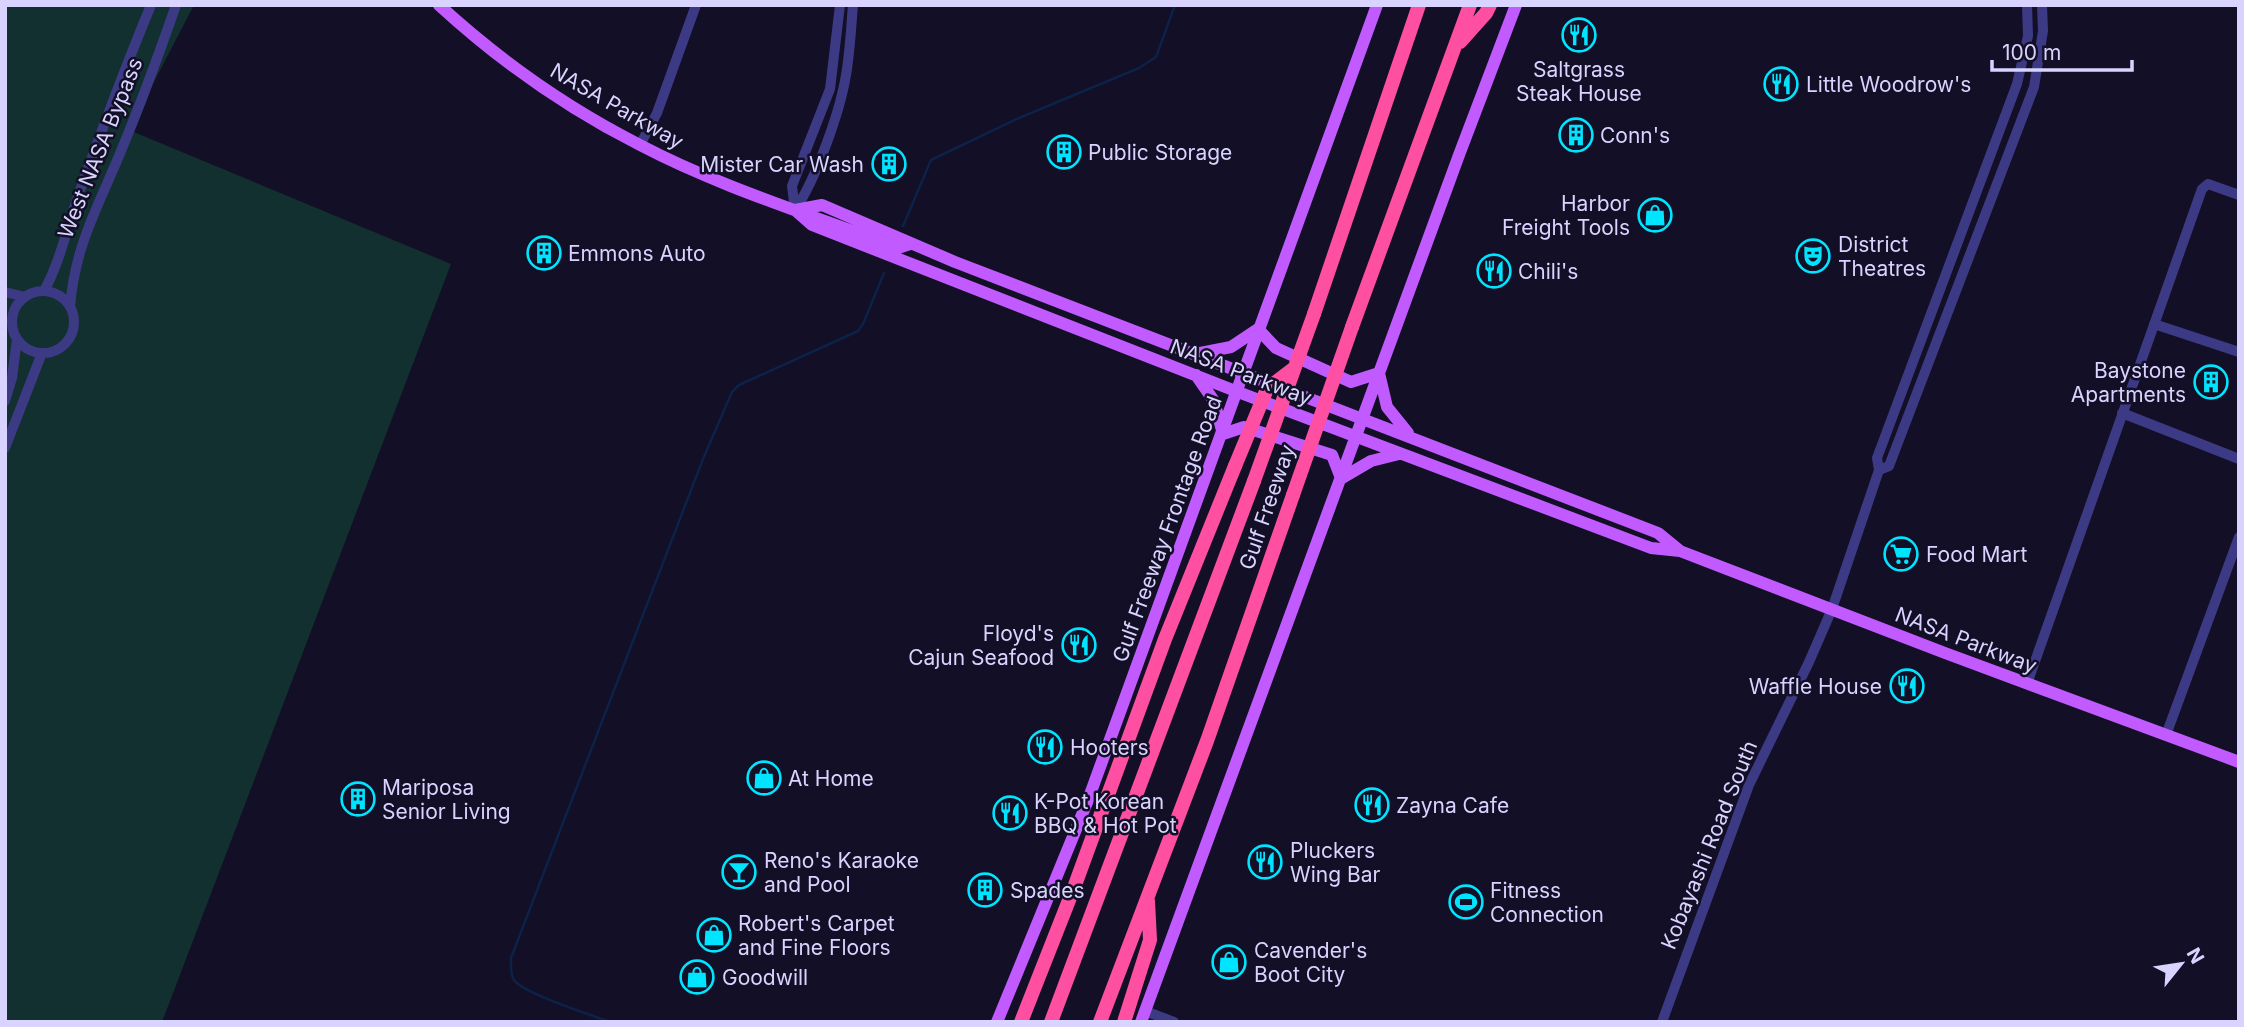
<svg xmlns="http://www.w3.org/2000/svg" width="2244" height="1027" font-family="Inter,sans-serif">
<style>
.green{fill:#12302f}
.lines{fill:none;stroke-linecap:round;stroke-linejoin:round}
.stream{stroke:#0c2248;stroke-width:2.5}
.minor{stroke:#3d3a85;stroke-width:10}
.major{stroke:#c25bff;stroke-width:12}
.highway{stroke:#ff4fa3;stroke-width:14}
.highway-bridge{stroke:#ff4fa3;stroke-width:14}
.labels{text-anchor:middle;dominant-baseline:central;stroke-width:5;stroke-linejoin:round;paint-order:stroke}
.poi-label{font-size:21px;fill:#d9d4ff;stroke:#130f26;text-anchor:start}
.street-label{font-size:21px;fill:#d9d4ff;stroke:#130f26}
</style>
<rect width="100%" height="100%" fill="#130f26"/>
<path class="green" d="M5 5H194L129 130 451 264 162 1022H5Z"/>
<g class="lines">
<path class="stream" d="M903 226 931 160 1019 118 1139 68 1156 57 1175 5
M610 1022C592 1015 522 993 514 980 510 973 511 966 511 958L703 459 732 392 739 385 858 331 863 324 884 273"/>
<path class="minor" d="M640 145 657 113 696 5
M795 210C816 179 840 112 846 75 850 52 851 28 853 5
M795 210 792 186 830 89 840 5
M44 291C60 262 67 228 78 196 101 132 125 68 151 5
M12 322a31 31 0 1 1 62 0a31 31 0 1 1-62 0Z
M5 292 25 297
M70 307C75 245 98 207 121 151 141 103 159 54 176 5
M2154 324 2239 352
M5 401 12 378 17 339
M2122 413 2239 459
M5 448 42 353
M1879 470 1889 466 2034 87 2043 31 2042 5
M2027 684 2202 189 2208 184 2239 195
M2166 735 2239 537
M1145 1011 1174 1022
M1662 1022 1749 785 1809 662 1832 609 1879 470 1877 458 2017 84 2028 36 2027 5"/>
<path class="major" d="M439 5C499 60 567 108 640 145 722 188 812 215 898 248L910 244
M795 210 812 225 1238 392 1651 548 1680 551 1945 653 2239 762
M795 210 822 205 955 262 1658 533 1680 551
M1258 329 1276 348 1351 382 1379 373 1387 407 1408 433
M1195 354 1231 347 1258 329
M1196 375 1214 401 1223 434 1244 427 1332 455 1341 478
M1342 478 1371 461 1399 454
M997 1022 1088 800 1377 5
M1141 1022 1459 155 1516 5"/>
<path class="highway" d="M1460 42 1486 13 1490 5
M1314 314 1419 5
M1352 327 1470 5
M1021 1022 1075 885 1165 639 1235 466
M1051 1022 1254 481
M1100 1022 1207 741 1293 495
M1124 1022 1150 940 1148 901"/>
<path class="highway-bridge" d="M1235 466 1267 389 1293 369
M1254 481 1314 314
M1293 495 1352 327"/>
</g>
<defs>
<symbol id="restaurant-ring" viewBox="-11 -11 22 22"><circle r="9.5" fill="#130f26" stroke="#00e5ff" stroke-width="1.5"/><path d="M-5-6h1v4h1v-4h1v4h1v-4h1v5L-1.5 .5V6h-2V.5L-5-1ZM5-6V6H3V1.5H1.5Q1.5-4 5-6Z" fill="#00e5ff"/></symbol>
<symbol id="building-ring" viewBox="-11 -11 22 22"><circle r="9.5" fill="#130f26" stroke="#00e5ff" stroke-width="1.5"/><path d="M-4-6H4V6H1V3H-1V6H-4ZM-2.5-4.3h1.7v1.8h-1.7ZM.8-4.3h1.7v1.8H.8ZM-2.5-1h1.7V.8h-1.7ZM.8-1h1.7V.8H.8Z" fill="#00e5ff"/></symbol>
<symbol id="shop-ring" viewBox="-11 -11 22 22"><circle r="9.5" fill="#130f26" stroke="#00e5ff" stroke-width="1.5"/><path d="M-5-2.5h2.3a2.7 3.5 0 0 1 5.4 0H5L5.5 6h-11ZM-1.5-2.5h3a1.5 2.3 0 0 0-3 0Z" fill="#00e5ff"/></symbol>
<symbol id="theatre-ring" viewBox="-11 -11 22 22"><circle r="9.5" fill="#130f26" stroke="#00e5ff" stroke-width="1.5"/><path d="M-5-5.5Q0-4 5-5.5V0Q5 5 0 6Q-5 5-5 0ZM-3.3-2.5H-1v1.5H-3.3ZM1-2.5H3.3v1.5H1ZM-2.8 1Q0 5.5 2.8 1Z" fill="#00e5ff"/></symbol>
<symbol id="supermarket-ring" viewBox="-11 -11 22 22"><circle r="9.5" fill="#130f26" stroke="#00e5ff" stroke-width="1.5"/><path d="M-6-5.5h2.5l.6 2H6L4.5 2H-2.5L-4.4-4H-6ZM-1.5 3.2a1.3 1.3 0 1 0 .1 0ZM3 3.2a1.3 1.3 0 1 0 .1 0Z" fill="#00e5ff"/></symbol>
<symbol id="bar-ring" viewBox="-11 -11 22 22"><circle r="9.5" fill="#130f26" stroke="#00e5ff" stroke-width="1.5"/><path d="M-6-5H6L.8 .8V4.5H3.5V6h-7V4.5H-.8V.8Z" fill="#00e5ff"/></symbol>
<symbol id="stadium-ring" viewBox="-11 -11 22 22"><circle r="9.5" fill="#130f26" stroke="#00e5ff" stroke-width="1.5"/><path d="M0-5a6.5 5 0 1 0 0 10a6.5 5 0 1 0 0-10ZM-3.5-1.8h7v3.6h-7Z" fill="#00e5ff"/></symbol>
</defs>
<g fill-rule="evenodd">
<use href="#restaurant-ring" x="1560" y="16" width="38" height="38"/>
<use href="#restaurant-ring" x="1762" y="65" width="38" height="38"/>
<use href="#building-ring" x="1557" y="116" width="38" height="38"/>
<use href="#building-ring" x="1045" y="133" width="38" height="38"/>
<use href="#building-ring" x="870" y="145" width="38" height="38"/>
<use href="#shop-ring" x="1636" y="196" width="38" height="38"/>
<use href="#building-ring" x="525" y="234" width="38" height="38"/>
<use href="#theatre-ring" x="1794" y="237" width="38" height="38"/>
<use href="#restaurant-ring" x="1475" y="252" width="38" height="38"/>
<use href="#building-ring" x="2192" y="363" width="38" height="38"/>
<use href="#supermarket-ring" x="1882" y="535" width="38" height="38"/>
<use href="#restaurant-ring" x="1060" y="626" width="38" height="38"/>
<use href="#restaurant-ring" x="1888" y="667" width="38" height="38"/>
<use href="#restaurant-ring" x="1026" y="728" width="38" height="38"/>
<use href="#shop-ring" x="745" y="759" width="38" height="38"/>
<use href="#building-ring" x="339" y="780" width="38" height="38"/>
<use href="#restaurant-ring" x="1353" y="786" width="38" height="38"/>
<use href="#restaurant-ring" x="991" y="794" width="38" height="38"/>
<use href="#restaurant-ring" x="1246" y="843" width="38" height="38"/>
<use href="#bar-ring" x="720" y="853" width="38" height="38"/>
<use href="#building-ring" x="966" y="871" width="38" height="38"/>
<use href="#stadium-ring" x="1447" y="883" width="38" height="38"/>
<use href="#shop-ring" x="695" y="916" width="38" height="38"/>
<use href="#shop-ring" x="1210" y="943" width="38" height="38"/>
<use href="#shop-ring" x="678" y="958" width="38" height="38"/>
</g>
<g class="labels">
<g class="poi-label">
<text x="1579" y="69" text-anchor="middle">Saltgrass<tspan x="1579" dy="24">Steak House</tspan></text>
<text x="1806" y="84">Little Woodrow's</text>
<text x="1600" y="135">Conn's</text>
<text x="1088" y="152">Public Storage</text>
<text x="864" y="164" text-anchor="end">Mister Car Wash</text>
<text x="1630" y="203" text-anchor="end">Harbor<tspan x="1630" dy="24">Freight Tools</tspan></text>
<text x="1838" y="244">District<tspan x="1838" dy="24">Theatres</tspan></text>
<text x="568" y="253">Emmons Auto</text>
<text x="1518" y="271">Chili's</text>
<text x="2186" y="370" text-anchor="end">Baystone<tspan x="2186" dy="24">Apartments</tspan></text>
<text x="1926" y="554">Food Mart</text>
<text x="1054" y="633" text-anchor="end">Floyd's<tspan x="1054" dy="24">Cajun Seafood</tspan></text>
<text x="1882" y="686" text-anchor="end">Waffle House</text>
<text x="1070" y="747">Hooters</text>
<text x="788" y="778">At Home</text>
<text x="382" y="787">Mariposa<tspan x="382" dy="24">Senior Living</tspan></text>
<text x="1034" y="801">K-Pot Korean<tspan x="1034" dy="24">BBQ &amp; Hot Pot</tspan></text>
<text x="1396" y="805">Zayna Cafe</text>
<text x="1290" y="850">Pluckers<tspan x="1290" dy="24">Wing Bar</tspan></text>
<text x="764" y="860">Reno's Karaoke<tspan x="764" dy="24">and Pool</tspan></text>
<text x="1010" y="890">Spades</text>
<text x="1490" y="890">Fitness<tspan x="1490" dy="24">Connection</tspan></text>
<text x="738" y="923">Robert's Carpet<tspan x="738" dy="24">and Fine Floors</tspan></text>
<text x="1254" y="950">Cavender's<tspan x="1254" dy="24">Boot City</tspan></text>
<text x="722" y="977">Goodwill</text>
</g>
<g class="street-label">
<text transform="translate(617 106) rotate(30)">NASA Parkway</text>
<text transform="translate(100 148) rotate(-68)">West NASA Bypass</text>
<text transform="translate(1241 372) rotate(21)">NASA Parkway</text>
<text transform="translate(1267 507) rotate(-71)">Gulf Freeway</text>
<text transform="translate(1167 529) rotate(-70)">Gulf Freeway Frontage Road</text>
<text transform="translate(1966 640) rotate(21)">NASA Parkway</text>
<text transform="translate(1709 845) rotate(-68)">Kobayashi Road South</text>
</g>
</g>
<rect width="2244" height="1027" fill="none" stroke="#d9d4ff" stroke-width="14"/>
<g transform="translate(2181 964) rotate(60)" stroke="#130f26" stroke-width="5" paint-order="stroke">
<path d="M0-5L12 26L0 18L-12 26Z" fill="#d9d4ff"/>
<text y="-10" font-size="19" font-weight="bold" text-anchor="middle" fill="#d9d4ff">N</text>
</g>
<path d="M1992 60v10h140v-10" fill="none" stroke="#d9d4ff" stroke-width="3.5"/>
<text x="2002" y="60" font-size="21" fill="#d9d4ff" stroke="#130f26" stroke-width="5" paint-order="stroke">100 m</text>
</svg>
